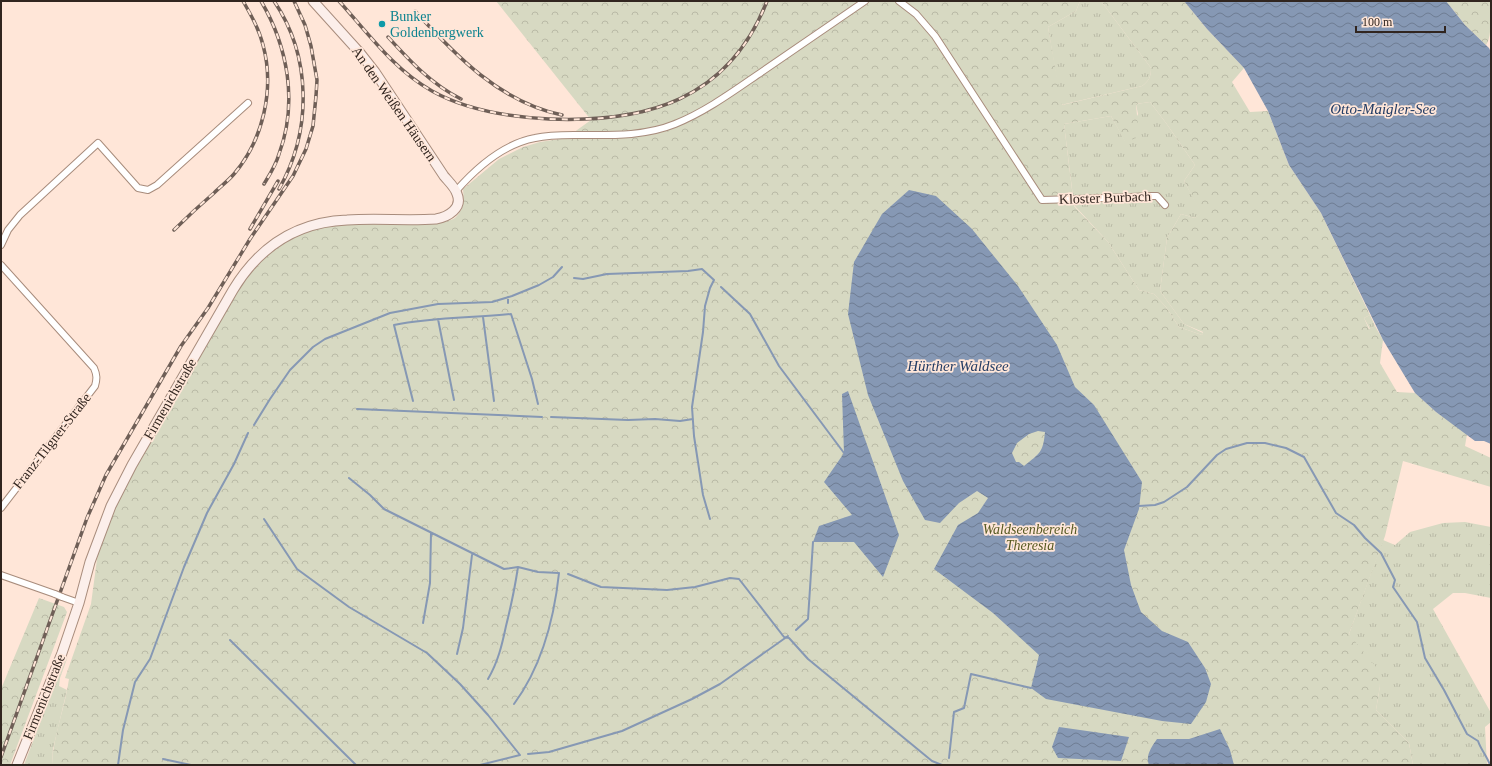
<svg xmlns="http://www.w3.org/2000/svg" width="1492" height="766" font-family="'Times New Roman',serif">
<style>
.grass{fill:url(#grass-tufts)}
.forest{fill:url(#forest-crowns);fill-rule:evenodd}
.water{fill:url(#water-waves);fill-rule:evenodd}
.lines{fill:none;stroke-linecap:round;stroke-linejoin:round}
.stream{stroke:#8698b4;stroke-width:2}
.street-casing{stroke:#a88c7c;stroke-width:8}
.secondary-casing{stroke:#a88c7c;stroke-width:11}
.street{stroke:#fff;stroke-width:6}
.secondary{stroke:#fcefeb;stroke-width:9}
.rail-casing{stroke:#6f5f57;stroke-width:3.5}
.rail{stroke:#ffe6d8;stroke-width:2;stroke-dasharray:6;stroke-linecap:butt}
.street-bridge-casing{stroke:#a88c7c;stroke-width:8;stroke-linecap:butt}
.street-bridge{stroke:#fff;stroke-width:6}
.culture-dot{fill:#0f9aa8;stroke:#ffe6d8;stroke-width:1.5}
.labels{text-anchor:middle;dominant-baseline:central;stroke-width:3.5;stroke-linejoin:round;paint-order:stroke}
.culture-label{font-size:14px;fill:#0d838f;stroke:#ffe6d8;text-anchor:start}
.street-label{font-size:14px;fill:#31251f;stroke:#ffe6d8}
.park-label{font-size:14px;font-style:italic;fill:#565921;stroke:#ffe6d8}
.water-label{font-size:15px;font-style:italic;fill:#233c64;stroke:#ffe6d8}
</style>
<defs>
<pattern id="grass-tufts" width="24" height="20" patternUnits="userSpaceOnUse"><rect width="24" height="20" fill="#d7d9c2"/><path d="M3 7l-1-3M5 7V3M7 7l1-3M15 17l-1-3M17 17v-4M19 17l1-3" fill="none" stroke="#b9baa6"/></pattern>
<pattern id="forest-crowns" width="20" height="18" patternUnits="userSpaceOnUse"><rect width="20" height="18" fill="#d7d9c2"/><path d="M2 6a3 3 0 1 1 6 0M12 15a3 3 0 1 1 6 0" fill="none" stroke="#b9baa6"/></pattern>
<pattern id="water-waves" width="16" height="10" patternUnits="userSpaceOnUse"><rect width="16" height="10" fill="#8698b4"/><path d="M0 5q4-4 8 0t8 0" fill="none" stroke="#6e7c92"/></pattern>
</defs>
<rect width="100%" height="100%" fill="#ffe6d8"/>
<path class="grass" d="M1080 1H1101L1151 68C1151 77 1149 81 1142 86L1061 105 1048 27 1076 11Z
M1150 102 1166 123 1195 165 1184 181 1202 213 1195 218 1181 214 1167 238 1160 291 1184 324 1203 333 1202 335 1179 327 1166 307 1154 294 1139 290 1108 242 1074 205 1064 124 1111 116 1125 141 1138 114 1136 104Z
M1370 315 1375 326 1370 329 1364 318Z
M1465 522 1491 527V598L1465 593H1453L1433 609 1491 713V722L1485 727 1487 765H1413L1409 743 1376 710 1380 686 1349 634 1383 540 1395 545 1410 532 1443 523Z
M68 656 60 678 59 686 67 690 53 749 52 765H24L57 678Z"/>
<path class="forest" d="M496 1H1080L1076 11 1048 27 1062 105 1142 86C1149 81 1151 77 1151 68L1101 1H1184L1207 29 1244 68 1232 82 1250 112 1268 111 1289 165 1321 213 1370 315 1364 318 1369 329 1375 326 1383 340 1380 363 1397 392 1415 393 1436 412 1467 434 1465 446 1491 458V487L1403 461 1385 536 1349 634 1376 667 1380 686 1376 710 1409 743 1413 765H52C53 736 65 708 69 679L65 678 91 604 98 552 118 501 129 479 243 282C262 258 284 237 315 229 332 225 349 224 366 224 384 224 444 228 456 217 464 209 464 200 463 189L499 159 523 147 540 142 566 138 591 120ZM1150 102 1166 123 1195 165 1184 181 1201 213 1195 218 1181 214 1167 238 1160 291 1184 324 1203 332 1202 335 1179 327 1166 307 1154 294 1139 290 1108 242 1074 206 1064 124 1111 116 1125 142 1139 137 1136 104Z
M1446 1H1491C1491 12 1492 38 1486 45L1465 25Z
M39 598 64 607 67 612 10 765H1V689Z"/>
<path class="water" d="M1184 1H1446L1465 25 1489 48 1491 52V444L1484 441H1475L1436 412 1415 393 1383 340 1321 213 1289 165 1268 111 1244 68 1207 29Z
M909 190 936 196 972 229 1018 286 1057 345 1075 387 1094 405 1142 482 1139 509 1124 550 1131 585 1141 612 1162 631 1188 642 1205 668 1211 684 1206 702 1191 724 1162 721 1046 699 1031 688 1039 655 993 613 934 569 958 525 978 513 988 498 977 491 959 503 940 523 925 520 903 481 868 395 848 314 854 262 882 214ZM1038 431 1045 432C1043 453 1040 453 1024 466L1019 462H1016L1012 453 1017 443 1029 434Z
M848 391 899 535 883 577 854 542H813L819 526 852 515 824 482 844 453 842 394Z
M1059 727 1129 737 1121 761 1058 758 1052 747Z
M1220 729 1230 750 1234 765H1149C1145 756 1152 746 1157 739H1189Z"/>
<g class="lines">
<path class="stream" d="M574 278 583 279 607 274 688 271 702 269 714 280 710 288 705 306 703 332 692 407 694 436 703 495 710 519
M721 287 750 314 779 366 844 453
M508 297V303
M483 317 494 401
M438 319 454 400
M413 401 394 325C432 317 472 318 511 314L532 379 538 404
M357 409 542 417
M551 417 628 420 655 419 680 421 693 419
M254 425 270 399 290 370 313 347 325 339 390 313 438 304 492 302 512 296 539 285 553 277 562 267
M349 478 370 495 384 509 504 569 518 567 538 572 559 573C554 620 542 666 514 704
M1139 506 1155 505 1164 502 1187 487 1217 455 1226 449 1247 443H1265L1286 448 1304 457 1336 513 1354 525 1365 538 1381 553 1395 580 1393 587 1417 622 1425 658 1444 690 1467 734 1478 741C1481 750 1487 756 1490 765
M264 519 297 569 349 607 427 653 460 684 488 715 520 755 480 765
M568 574 601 587 667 590 695 587 730 578 739 579 784 637 789 638 808 659 932 761 942 765
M423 623 430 583 431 533
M796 630 808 619 813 542
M230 640 356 765
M457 654 463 628 472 555
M488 679C498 662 502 645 506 626 511 606 515 587 518 567
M528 754 549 752 622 731 692 699 720 684 788 636
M949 758 954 712 964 708 971 674 1031 688
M163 759 191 765
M118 765 123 730 135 682 150 659 184 567 207 513 234 464 248 433"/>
<defs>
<path id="street" d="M899 1 916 14 935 36 1042 200C1078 199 1114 198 1151 196H1157L1165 205
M456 191C477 167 503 144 535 138 548 135 561 135 574 135 608 135 643 137 675 124 707 111 735 90 763 71 797 48 831 24 865 1
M1 245 8 230 20 215 98 143 138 188 148 190 157 185 248 103
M1 265 94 368C97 375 97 379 95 386L1 508
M1 575 55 594
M62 597 79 603"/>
<path id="secondary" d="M17 765 62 653 79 603 90 562 111 506 132 465 233 290C259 247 296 222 347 220 377 218 407 221 436 219 448 217 463 208 457 194 455 187 448 181 444 176L375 72 360 53 313 1"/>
</defs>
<use href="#street" class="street-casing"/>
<use href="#secondary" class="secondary-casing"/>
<use href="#street" class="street"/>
<use href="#secondary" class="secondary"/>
<defs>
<path id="rail" d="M261 1C288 47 298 103 279 154 276 165 270 174 264 184
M274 1C312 57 312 131 279 189
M339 1C367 32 394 70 432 91 466 110 509 117 549 119 646 123 729 100 767 1
M415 11C456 56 500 102 562 115
M388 37C410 61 431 84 461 99
M250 229 278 181
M174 230C187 217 200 205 214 193 221 186 228 181 234 174 263 140 275 89 263 45 259 29 251 15 243 1
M1 757 87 518 106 475 181 346 208 308 250 239 293 176 306 149 313 126 316 96 317 80 311 46 305 25 294 1"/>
</defs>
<use href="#rail" class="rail-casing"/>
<use href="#rail" class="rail"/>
<defs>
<path id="street-bridge" d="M55 594 62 597"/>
</defs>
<use href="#street-bridge" class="street-bridge-casing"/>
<use href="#street-bridge" class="street-bridge"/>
</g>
<circle class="culture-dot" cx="382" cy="24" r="4"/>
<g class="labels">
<g class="culture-label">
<text x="390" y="16">Bunker<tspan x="390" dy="16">Goldenbergwerk</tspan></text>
</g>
<g class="street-label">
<text transform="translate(394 104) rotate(55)">An den Weißen Häusern</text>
<text transform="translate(1105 198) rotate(-2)">Kloster Burbach</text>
<text transform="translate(170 399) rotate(-60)">Firmenichstraße</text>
<text transform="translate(52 441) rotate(-52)">Franz-Tilgner-Straße</text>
<text transform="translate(44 697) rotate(-68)">Firmenichstraße</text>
</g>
<g class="park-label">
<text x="1030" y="529">Waldseenbereich<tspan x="1030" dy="16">Theresia</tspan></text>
</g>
<g class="water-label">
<text x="1383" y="109">Otto-Maigler-See</text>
<text x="958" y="366">Hürther Waldsee</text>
</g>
</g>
<rect width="1492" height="766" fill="none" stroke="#31251f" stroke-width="4"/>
<path d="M1356 26v6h89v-6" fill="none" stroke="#31251f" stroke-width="2"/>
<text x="1362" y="26" font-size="12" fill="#31251f" stroke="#ffe6d8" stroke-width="3" paint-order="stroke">100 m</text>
</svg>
